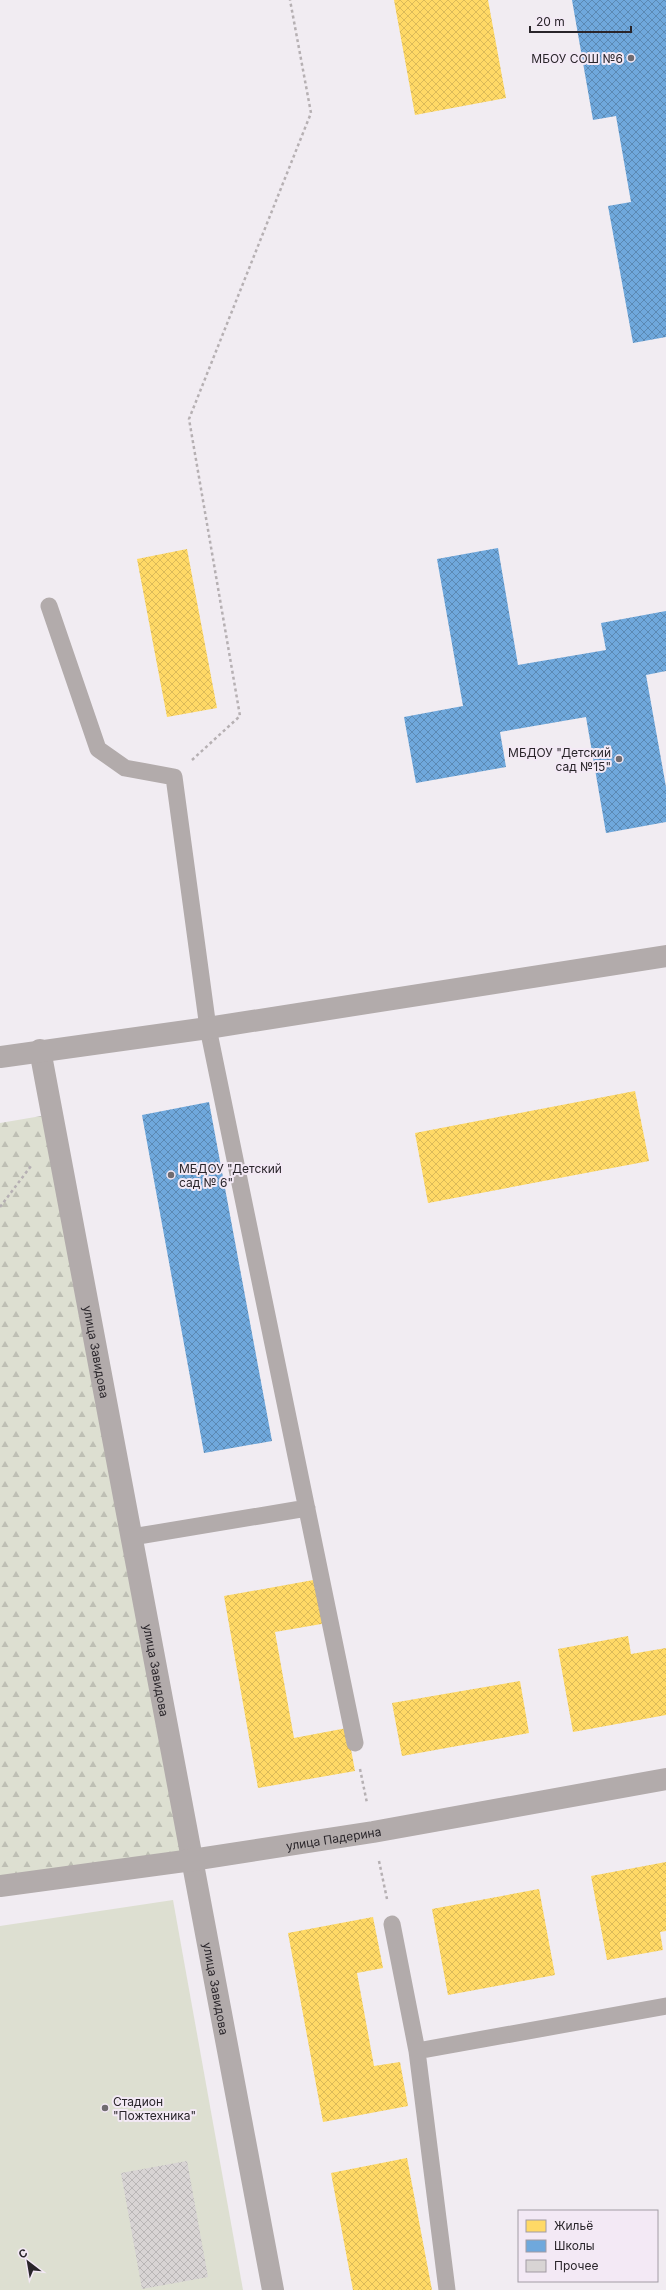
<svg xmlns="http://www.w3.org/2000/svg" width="666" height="2290" font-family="Inter,sans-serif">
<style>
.green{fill:#dddfd1}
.forest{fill:url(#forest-firs)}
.homes{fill:url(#homes-cross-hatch)}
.schools{fill:url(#schools-cross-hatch)}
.building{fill:url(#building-cross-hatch)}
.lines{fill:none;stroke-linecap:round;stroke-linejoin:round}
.path{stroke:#b6b0b3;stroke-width:2.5;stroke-dasharray:3 3;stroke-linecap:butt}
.service{stroke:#b2abab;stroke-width:17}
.minor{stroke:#b2abab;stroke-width:22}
.poi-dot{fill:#6f6b70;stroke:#f3e9f5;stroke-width:1.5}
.labels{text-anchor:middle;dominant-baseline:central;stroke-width:4;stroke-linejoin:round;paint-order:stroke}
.poi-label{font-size:12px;fill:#29252a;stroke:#f3e9f5;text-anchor:end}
.street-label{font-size:12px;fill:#29252a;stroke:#f3e9f5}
</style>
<defs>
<pattern id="forest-firs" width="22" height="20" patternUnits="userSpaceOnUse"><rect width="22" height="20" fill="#dddfd1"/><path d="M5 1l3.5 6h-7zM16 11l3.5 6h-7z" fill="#bebfb4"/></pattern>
<pattern id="homes-cross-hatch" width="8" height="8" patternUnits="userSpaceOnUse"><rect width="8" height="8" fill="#ffd966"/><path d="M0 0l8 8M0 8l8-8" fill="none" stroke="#dbba59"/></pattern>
<pattern id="schools-cross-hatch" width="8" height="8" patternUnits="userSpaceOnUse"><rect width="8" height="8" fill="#6fa8dc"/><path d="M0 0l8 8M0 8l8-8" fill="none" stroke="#5b89b3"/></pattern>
<pattern id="building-cross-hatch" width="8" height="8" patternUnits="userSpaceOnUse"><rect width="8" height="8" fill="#d8d4d4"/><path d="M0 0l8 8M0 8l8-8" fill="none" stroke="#b9b6b6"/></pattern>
</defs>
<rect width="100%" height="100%" fill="#f1ecf2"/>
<path class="green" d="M173 1900 243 2290H0V1926Z"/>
<path class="forest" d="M53 1114 192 1860 0 1886V1123Z"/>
<path class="homes" d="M394 0H488L506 98 415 115Z
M187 549 217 708 167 717 137 559Z
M635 1091 649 1161 428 1203 415 1133Z
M319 1579 327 1623 275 1632 294 1738 347 1728 355 1771 258 1788 224 1596Z
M628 1636 631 1654 666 1648V1715L573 1732 558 1649Z
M520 1681 529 1733 402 1756 392 1703Z
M666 1862V1931L660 1932 663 1950 607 1960 591 1876Z
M539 1889 555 1975 448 1995 432 1909Z
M373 1917 383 1968 357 1973 374 2066 400 2062 408 2106 323 2122 288 1933Z
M407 2158 432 2290H353L331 2173Z"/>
<path class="schools" d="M572 0H666V337L633 343 608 206 631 202 616 116 593 120Z
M498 548 518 665 606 650 601 623 666 611V671L646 675 666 787V822L606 833 586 717 500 732 506 767 416 783 404 717 463 706 437 559Z
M209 1102 272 1441 204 1453 142 1115Z"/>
<path class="building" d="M187 2161 208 2277 142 2289 121 2173Z"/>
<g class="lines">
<path class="path" d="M192 760 240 716 189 419 311 113 290 0
M0 1207 31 1166
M360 1769 367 1803
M379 1861 387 1899"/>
<path class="service" d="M49 606 98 749 125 768 174 777 208 1028 355 1743
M132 1537 307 1508
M392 1924 417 2051 447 2290
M417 2051 666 2006"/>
<g class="minor">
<path id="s1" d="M40 1050 273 2290"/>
<path d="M0 1057 208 1028 666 956"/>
<path id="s2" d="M0 1886 192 1860 373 1832 666 1779"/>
</g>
</g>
<g class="poi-dot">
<circle cx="631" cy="58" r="4"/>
<circle cx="619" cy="759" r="4"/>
<circle cx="171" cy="1175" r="4"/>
<circle cx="105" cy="2108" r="4"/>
</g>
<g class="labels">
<g class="poi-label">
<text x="623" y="58">МБОУ СОШ №6</text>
<text x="611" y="752">МБДОУ "Детский<tspan x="611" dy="14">сад №15"</tspan></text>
<text x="179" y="1168" text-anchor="start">МБДОУ "Детский<tspan x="179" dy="14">сад № 6"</tspan></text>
<text x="113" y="2101" text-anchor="start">Стадион<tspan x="113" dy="14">"Пожтехника"</tspan></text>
</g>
<g class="street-label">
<text stroke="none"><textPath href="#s1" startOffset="307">улица Завидова</textPath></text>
<text stroke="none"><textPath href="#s1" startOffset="631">улица Завидова</textPath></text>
<text stroke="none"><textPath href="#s2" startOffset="337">улица Падерина</textPath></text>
<text stroke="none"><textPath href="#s1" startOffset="955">улица Завидова</textPath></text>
</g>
</g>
<rect x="518" y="2210" width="140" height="72" fill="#f3e9f5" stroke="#a29ba4"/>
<rect x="526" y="2220" width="20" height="12" fill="#ffd966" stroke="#a29ba4"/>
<text x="554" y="2230" font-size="12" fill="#29252a">Жильё</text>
<rect x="526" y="2240" width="20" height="12" fill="#6fa8dc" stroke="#a29ba4"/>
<text x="554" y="2250" font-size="12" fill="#29252a">Школы</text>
<rect x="526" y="2260" width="20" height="12" fill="#d8d4d4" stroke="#a29ba4"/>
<text x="554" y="2270" font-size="12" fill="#29252a">Прочее</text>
<g transform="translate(28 2262) rotate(329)" stroke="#f3e9f5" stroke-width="3" paint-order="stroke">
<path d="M0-3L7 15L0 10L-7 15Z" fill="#29252a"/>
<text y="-6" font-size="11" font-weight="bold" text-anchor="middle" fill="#29252a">С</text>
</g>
<path d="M530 26v6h101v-6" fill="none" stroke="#29252a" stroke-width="2"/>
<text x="536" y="26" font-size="12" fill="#29252a" stroke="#f3e9f5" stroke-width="3" paint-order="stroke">20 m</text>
</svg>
